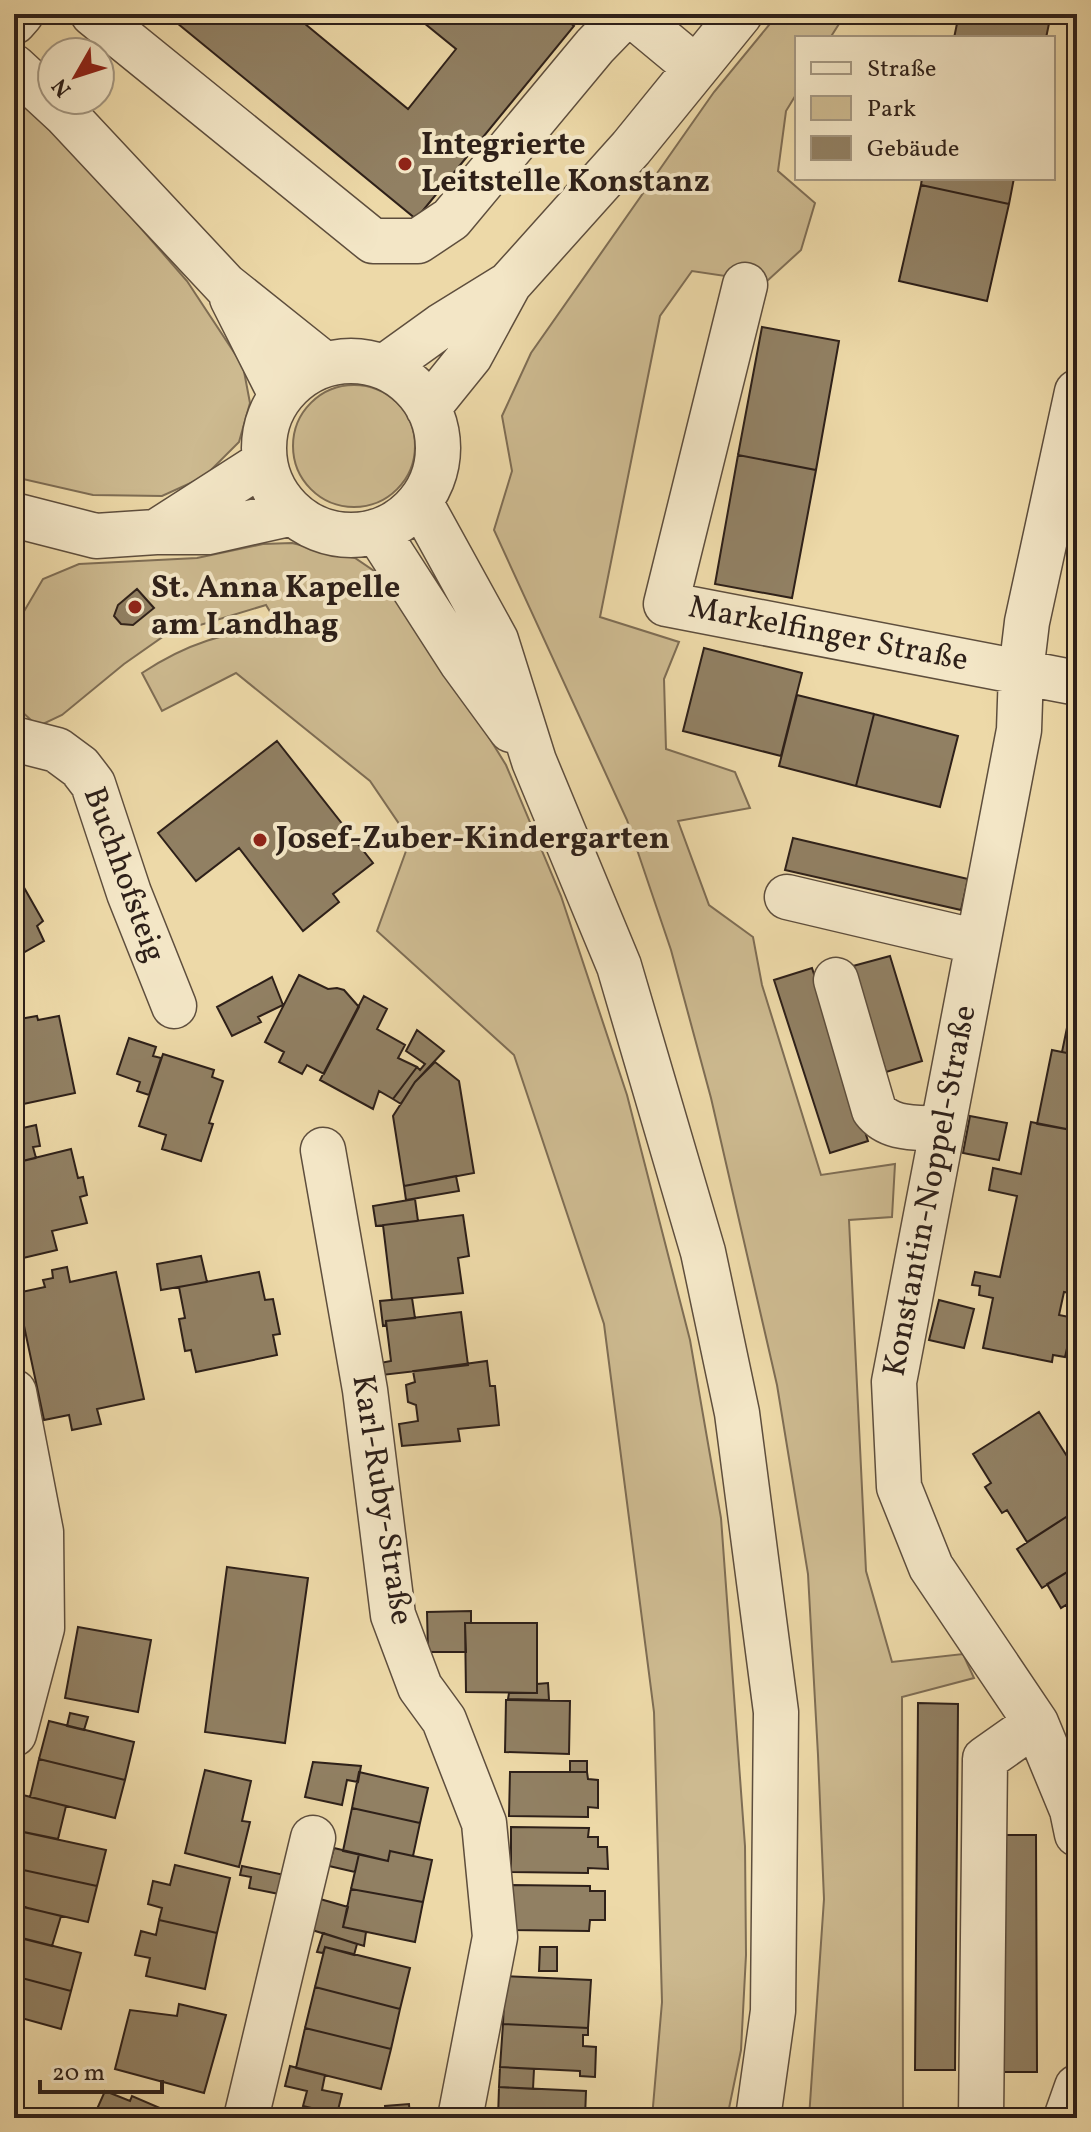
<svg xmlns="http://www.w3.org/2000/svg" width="1091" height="2132" font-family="Vollkorn,serif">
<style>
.green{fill:#cdba90;stroke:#7e6d54;stroke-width:2}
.building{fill:#918063;stroke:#2e2019;stroke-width:2}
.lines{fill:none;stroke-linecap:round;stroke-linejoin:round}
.minor-casing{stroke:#5e4e3d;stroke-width:47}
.minor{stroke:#f3e6c6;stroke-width:44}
.poi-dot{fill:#8f2418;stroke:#f3e6c6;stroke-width:3}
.labels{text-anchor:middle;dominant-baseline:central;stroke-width:8;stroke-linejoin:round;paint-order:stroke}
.poi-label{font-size:32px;font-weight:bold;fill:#2e2019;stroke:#f3e6c6;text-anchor:start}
.street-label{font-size:32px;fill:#2e2019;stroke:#f3e6c6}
</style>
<rect width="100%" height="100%" fill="#edd9a8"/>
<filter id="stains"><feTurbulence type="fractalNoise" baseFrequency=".0025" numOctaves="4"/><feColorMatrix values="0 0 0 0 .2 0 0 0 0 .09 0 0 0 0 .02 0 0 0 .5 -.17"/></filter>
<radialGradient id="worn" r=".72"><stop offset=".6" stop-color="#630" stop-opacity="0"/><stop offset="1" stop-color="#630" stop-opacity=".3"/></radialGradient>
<path class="green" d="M778 14H839V24L830 38H797V93L786 111 778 171 815 203 801 250 766 282 692 271 660 316 600 617 679 642 664 679 666 749 735 772 750 808 678 821 709 905 753 937 762 985 821 1175 895 1164 892 1217 849 1220 866 1571 892 1662 963 1654 974 1678 902 1697 903 2118H809L824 1899 818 1755 808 1574 777 1385 711 1098 671 950 627 820 494 530 512 471 502 416 531 353 714 92Z
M14 96 84 163 187 281 243 366 250 403 239 442 204 477 162 496 93 495 14 477Z
M293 446a61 61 0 1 1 122 0a61 61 0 1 1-122 0Z
M292 543 355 558 380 575 448 671 506 765 561 896 627 1095 690 1340 721 1518 745 1846 746 1955 741 2050 727 2118H652L662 2002 654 1712 604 1324 514 1055 377 931 410 840 370 781 236 673 162 711 142 673C189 642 223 634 278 625L266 605 164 636 124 664 62 715 43 724 32 721 19 709 15 691V666L23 613 43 579 79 564 197 558 263 544Z"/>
<path class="building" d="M166 14H293L408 109 456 49 413 14H559L574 26 416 219Z
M959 14H1051L1046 38H954Z
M922 178H1014L1009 204 921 185Z
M921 185 1009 204 987 301 899 281Z
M762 327 839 341 816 470 738 455Z
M738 455 816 470 792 598 715 584Z
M137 589 154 608 133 625 121 624 114 616 118 605Z
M704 648 802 673 781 756 683 731Z
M797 695 874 714 856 786 779 766Z
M874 714 958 736 940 807 856 786Z
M277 741 373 863 333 894 339 902 303 931 239 848 196 881 158 833Z
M793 838 968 879 961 910 785 870Z
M22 884 43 921 37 926 44 941 14 958V886L16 890Z
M890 956 922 1061 886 1072 853 966Z
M812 968 868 1141 830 1153 774 980Z
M299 975 328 989 337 988 344 990 359 1007 324 1074 307 1065 302 1074 279 1062 284 1052 265 1042Z
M272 977 283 1005 258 1017 261 1022 232 1036 217 1007Z
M1077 979V1055L1062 1052Z
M364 996 387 1009 377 1029 405 1045 398 1058 417 1067 393 1099 379 1091 373 1109 320 1080Z
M37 1016 38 1020 59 1016 75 1093 14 1106V1020Z
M417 1030 444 1051 415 1082 401 1104 393 1099 417 1067 420 1070 425 1064 406 1051Z
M129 1038 156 1047 153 1056 161 1058 149 1095 137 1091 140 1082 117 1074Z
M1052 1050 1077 1055V1131L1037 1124Z
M163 1054 214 1070 212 1077 223 1081 209 1123 213 1124 201 1161 162 1149 166 1135 139 1126Z
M435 1062 459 1081 474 1173 404 1186 393 1116 415 1082Z
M970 1116 1007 1123 999 1160 963 1153Z
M1031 1122 1077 1131V1231L1071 1260 1077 1261V1283L1075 1294 1064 1292 1059 1315 1074 1318 1065 1357 1053 1355 1052 1362 983 1348 993 1298 979 1295 980 1286 972 1285 975 1272 1000 1277 1017 1196 989 1190 993 1168 1021 1174Z
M36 1125 40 1146 33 1147 36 1158 14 1163V1130Z
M71 1149 78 1178 83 1177 87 1195 80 1197 87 1223 52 1231 57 1250 23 1258 19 1239 14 1240V1163Z
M456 1176 459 1191 406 1200 404 1186Z
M415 1199 418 1221 376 1226 373 1206Z
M463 1215 469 1256 458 1258 463 1293 392 1300 383 1225Z
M201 1256 207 1282 161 1290 157 1264Z
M67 1267 70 1282 116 1272 144 1399 97 1409 101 1424 72 1430 69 1415 44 1420 17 1293 45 1287 43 1280 53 1278 52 1270Z
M259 1272 265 1300 273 1299 280 1334 273 1335 277 1355 196 1372 191 1350 185 1351 179 1319 185 1318 179 1287Z
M412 1298 415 1318 386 1321V1325L383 1326 380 1301Z
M939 1300 974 1309 964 1348 929 1340Z
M461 1312 468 1365 382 1375 380 1363 391 1361 386 1321Z
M487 1361 490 1386H495L499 1425 458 1429 460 1441 402 1446 399 1424 418 1421 416 1405 408 1402 406 1385 415 1382 413 1371Z
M1039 1412 1077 1472V1510L1027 1542 1007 1510 1002 1513 985 1487 991 1483 973 1454Z
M1077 1510V1566L1042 1588 1017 1549Z
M1077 1566V1598L1061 1608 1047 1584Z
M227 1567 308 1578 285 1743 205 1732Z
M1077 1598V1622L1066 1605Z
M471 1611V1623H465L466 1652H428L427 1612Z
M465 1623H537V1693L466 1692Z
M78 1627 151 1640 138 1712 65 1698Z
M548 1683 549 1700 508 1699 509 1693H537V1684Z
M506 1700 570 1701 569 1754 505 1752Z
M918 1703 958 1704 955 2070H915Z
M70 1713 88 1717 84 1730 67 1726Z
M49 1721 134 1742 125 1780 39 1759Z
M39 1759 125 1780 115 1818 30 1797Z
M570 1761H587V1772H570Z
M313 1762 361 1766 358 1782 347 1780 342 1805 305 1797Z
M205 1770 251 1781 242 1821 250 1822 239 1867 185 1853Z
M359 1772 428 1788 420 1823 352 1808Z
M510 1772H587L588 1779 598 1780V1808L588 1807V1817L509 1816Z
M19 1794 66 1806 58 1839 14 1830V1814Z
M352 1808 420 1823 413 1856 390 1851 388 1861 343 1851Z
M511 1827 589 1828 588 1837H598V1847H607L608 1869 588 1868V1873L511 1872Z
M23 1832 106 1850 97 1886 14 1868Z
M999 1835H1036L1037 2072H1000Z
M334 1848 359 1854 355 1872 329 1866Z
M390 1851 432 1860 423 1902 351 1889 359 1854 388 1861Z
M175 1865 230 1878 217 1933 159 1920 162 1908 148 1904 153 1881 170 1885Z
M242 1866 289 1876 284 1895 249 1888 251 1877 240 1875Z
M14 1868 97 1886 88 1922 14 1905Z
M510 1885 590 1886V1891H605V1920H590L589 1931 510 1930Z
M351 1889 423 1902 415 1942 343 1927Z
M320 1899 348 1907 343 1927 366 1932 364 1946 312 1930Z
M24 1907 61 1916 52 1946 16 1937Z
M159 1920 217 1933 205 1989 146 1976 150 1958 135 1955 141 1931 156 1935Z
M323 1933 357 1944 354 1955 325 1947 323 1953 317 1952Z
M14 1936 81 1953 71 1991 14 1976Z
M325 1947 410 1968 400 2009 315 1987Z
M540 1947H557V1971H539Z
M14 1976 71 1991 61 2029 14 2016Z
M505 1976 591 1980 588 2028 503 2024Z
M315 1987 400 2009 391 2049 305 2028Z
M179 2004 226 2015 204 2093 115 2069 130 2010 177 2016Z
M503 2024 588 2028V2035H583V2046L596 2047 595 2077 580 2076V2071L500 2067Z
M305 2028 391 2049 381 2089 296 2068Z
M290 2066 325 2075 322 2090 342 2094 337 2114 303 2106 307 2091 285 2086Z
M500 2067 534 2069 533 2089 499 2087Z
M499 2087 586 2091 585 2118H498Z
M105 2091 130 2101 132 2096 183 2118H93Z
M409 2104 410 2118H386L385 2106Z"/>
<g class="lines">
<defs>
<path id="minor" d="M93 14 373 241H418L451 219 595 46 626 14
M631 14 696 68
M14 22 21 14
M14 67 65 114 225 285 324 364
M745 285 666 604 1077 683
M232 298 281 395
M264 448a87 87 0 1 1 174 0a87 87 0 1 1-174 0Z
M384 367 441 326 509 284 631 148 740 14
M1077 392 1027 622 1021 672 1019 730 894 1382 899 1487 931 1567 1036 1723 1072 1810 1077 1834
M428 408 470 356 508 286
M420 502 496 640 534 761 619 966 703 1252 737 1413 776 1712 773 2011 758 2118
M14 515 96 536 156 532H208L293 513
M377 531 462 663 511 730
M156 532 265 462
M14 739 57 750 80 767 93 784 129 893 174 1006
M787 897 978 942
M836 980 874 1110C890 1131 918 1127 942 1129
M323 1150 365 1390 393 1615 420 1687 444 1720 484 1823 495 1937 460 2118
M14 1392 41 1532 42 1628 14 1734
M246 2118 313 1838
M981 2118 985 1759 1036 1723
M1066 2118 1077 2087"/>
</defs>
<use href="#minor" class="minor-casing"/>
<use href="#minor" class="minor"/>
</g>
<g class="poi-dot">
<circle cx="405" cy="164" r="8"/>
<circle cx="135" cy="607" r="8"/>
<circle cx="260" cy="840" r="8"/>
</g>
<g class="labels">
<g class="poi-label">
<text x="421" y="146">Integrierte<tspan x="421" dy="37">Leitstelle Konstanz</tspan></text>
<text x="151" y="589">St. Anna Kapelle<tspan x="151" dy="37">am Landhag</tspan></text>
<text x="276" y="840">Josef-Zuber-Kindergarten</text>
</g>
<g class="street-label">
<text transform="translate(828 635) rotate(11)">Markelfinger Straße</text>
<text transform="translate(123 875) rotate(70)">Buchhofsteig</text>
<text transform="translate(931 1191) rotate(-79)">Konstantin-Noppel-Straße</text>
<text transform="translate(381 1500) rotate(81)">Karl-Ruby-Straße</text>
</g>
</g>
<rect width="1091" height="2132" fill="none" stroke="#edd9a8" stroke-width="48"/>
<rect x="16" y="16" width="1059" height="2100" fill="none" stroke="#2e2019" stroke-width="4"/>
<rect x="24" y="24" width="1043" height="2084" fill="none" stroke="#2e2019" stroke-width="2"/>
<rect x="795" y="36" width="260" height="144" fill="#f3e6c6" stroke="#a49781" stroke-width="2"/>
<rect x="811" y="62" width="40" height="12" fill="#f3e6c6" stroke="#a49781" stroke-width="2"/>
<text x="867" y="76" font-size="24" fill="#2e2019">Straße</text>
<rect x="811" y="96" width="40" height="24" fill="#cdba90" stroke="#a49781" stroke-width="2"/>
<text x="867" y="116" font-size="24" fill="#2e2019">Park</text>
<rect x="811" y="136" width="40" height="24" fill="#918063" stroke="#a49781" stroke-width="2"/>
<text x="867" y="156" font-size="24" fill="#2e2019">Gebäude</text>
<g transform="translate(76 76) rotate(231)"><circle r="38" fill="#f3e6c6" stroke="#a49781" stroke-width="2"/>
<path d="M0-6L14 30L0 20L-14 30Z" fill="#8f2418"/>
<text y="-12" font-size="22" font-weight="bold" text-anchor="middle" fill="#2e2019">N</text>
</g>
<path d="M40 2080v12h122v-12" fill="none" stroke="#2e2019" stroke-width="4"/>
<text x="52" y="2080" font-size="24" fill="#2e2019" stroke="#f3e6c6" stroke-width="6" paint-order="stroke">20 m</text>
<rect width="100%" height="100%" filter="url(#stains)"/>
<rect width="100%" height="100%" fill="url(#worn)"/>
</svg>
